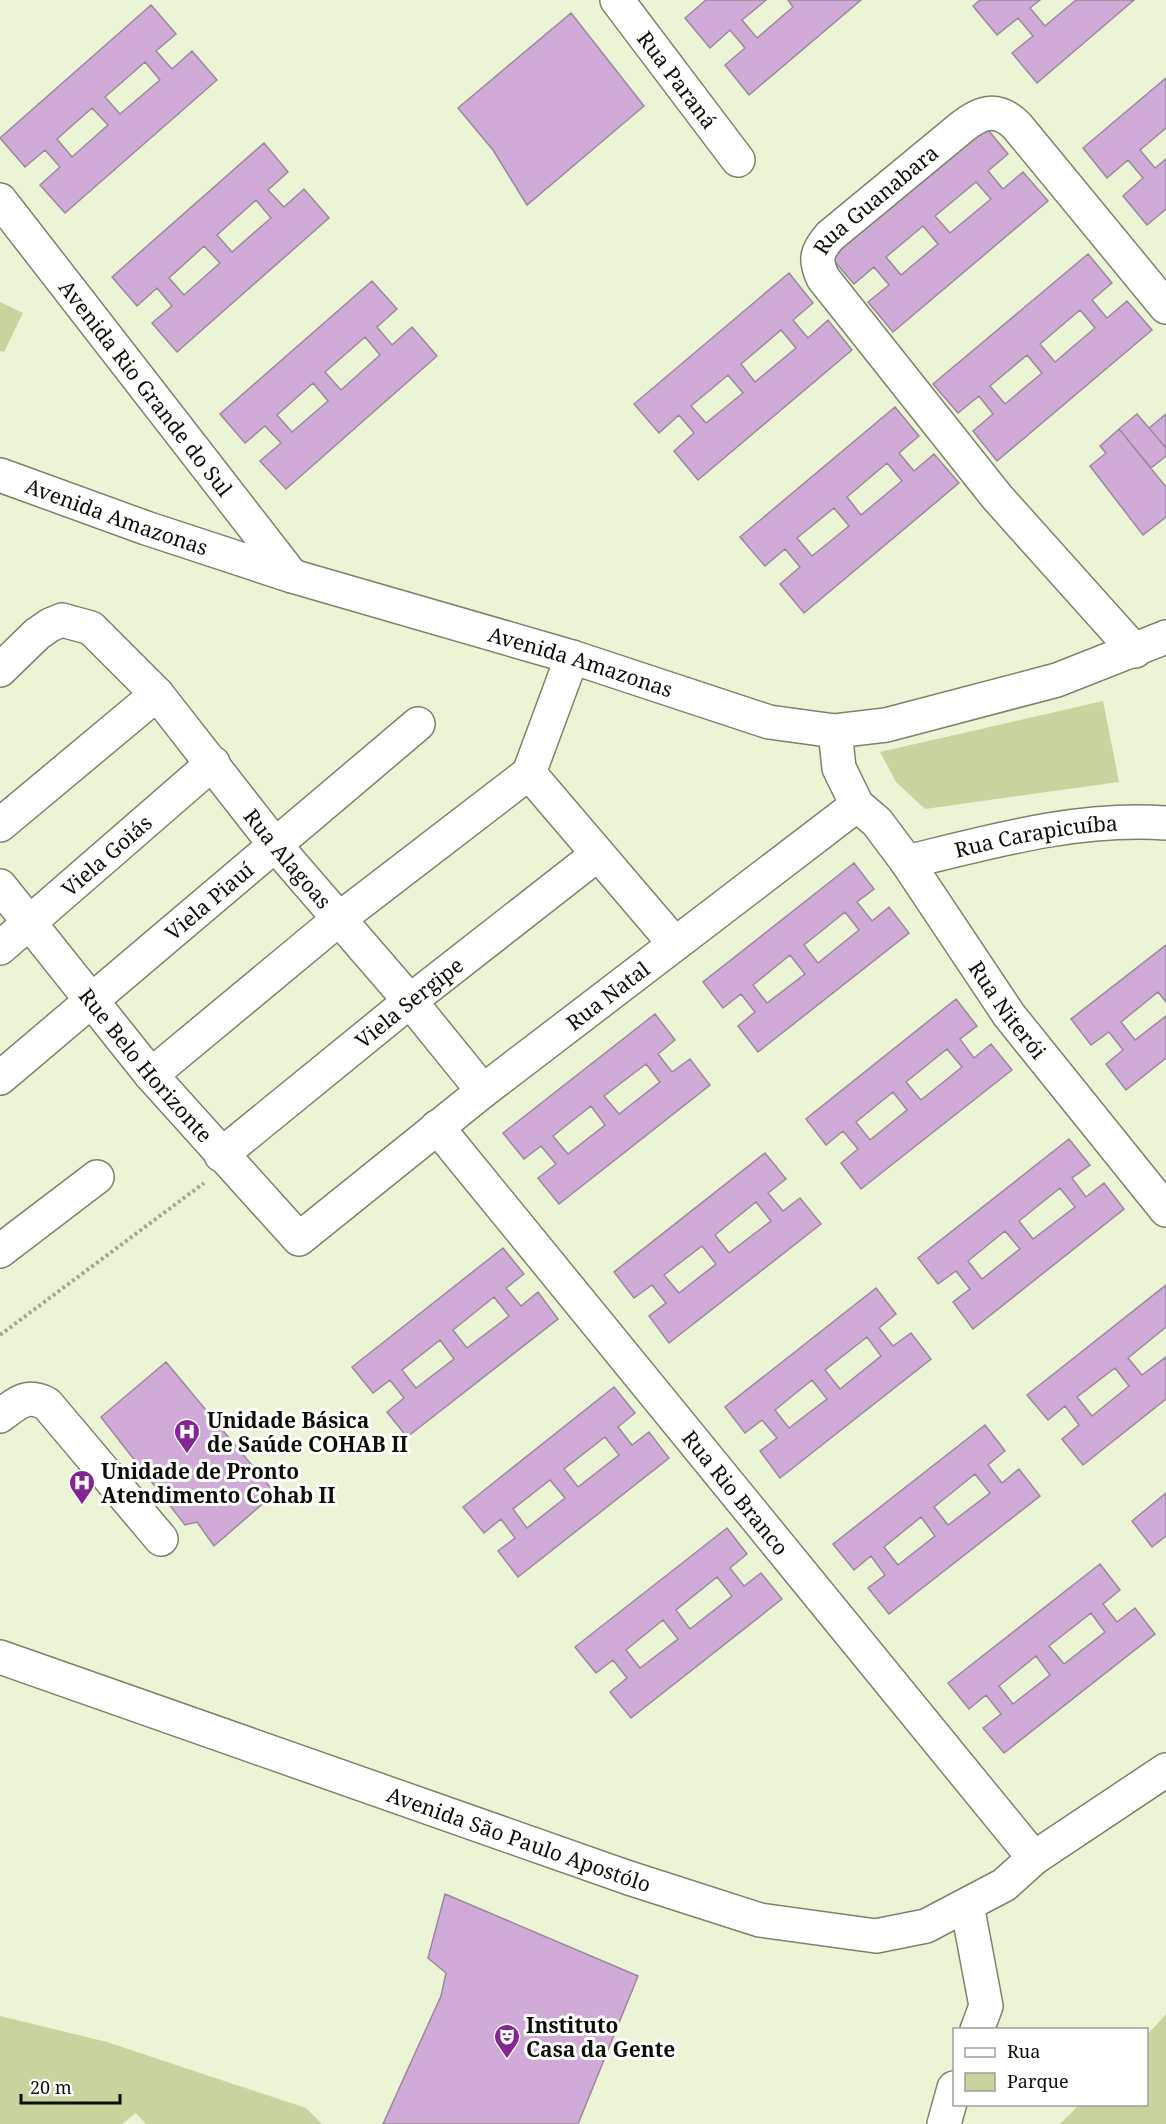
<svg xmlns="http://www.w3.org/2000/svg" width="1166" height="2124" font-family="'Noto Serif',serif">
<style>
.green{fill:#c7d49e}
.building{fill:#d1abd7;stroke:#9b889e;stroke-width:1.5;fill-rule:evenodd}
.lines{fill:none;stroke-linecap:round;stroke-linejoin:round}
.minor-casing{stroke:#7c8368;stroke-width:36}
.path{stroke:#a2a891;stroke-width:4;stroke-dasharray:3 3;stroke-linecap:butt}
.minor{stroke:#fff;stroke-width:33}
.labels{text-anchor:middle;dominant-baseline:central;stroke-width:6;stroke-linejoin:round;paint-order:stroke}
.street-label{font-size:21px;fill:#0d0f06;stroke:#fff}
.poi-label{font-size:21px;font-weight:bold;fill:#0d0f06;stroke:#fff;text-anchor:start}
</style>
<rect width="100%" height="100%" fill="#ecf4d6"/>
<path class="green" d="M0 302 23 313 4 352 0 351Z
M1103 701 1119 782 925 809 896 782 880 752Z
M1166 2014V2124H1060L1079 2105 1146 2104 1147 2035Z
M0 2016 107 2042 306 2108 322 2124H146L136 2113 122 2124H0Z"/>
<path class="building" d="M706 0H766L742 20 757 38 793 7 788 0H861L749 95 725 65 745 48 730 30 710 48 685 18Z
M980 0H1040L1030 8 1045 26 1076 0H1134L1037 83 1012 53 1033 36 1018 18 997 35 973 6Z
M151 5 176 34 156 51 172 69 192 51 217 80 65 213 40 185 60 167 45 150 25 167 0 138ZM145 62 160 80 120 114 105 97ZM92 108 108 125 72 157 57 139Z
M571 13 644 106 527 205 493 150 458 108Z
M1166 78V128L1140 150 1155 168 1166 159V209L1147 225 1123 196 1143 178 1128 160 1107 178 1083 148Z
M984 125 1008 154 988 171 1003 189 1023 172 1048 201 893 332 868 302 889 285 874 267 854 284 829 255ZM976 182 991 199 950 233 935 216ZM923 226 938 244 901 275 886 257Z
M264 143 288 172 268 190 284 207 304 189 329 218 177 352 152 323 172 306 157 288 137 306 112 277ZM256 200 271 218 232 252 217 235ZM204 246 220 263 184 295 169 278Z
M1088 254 1112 283 1092 300 1107 318 1127 301 1152 330 997 461 973 431 993 414 979 396 958 413 933 384ZM1080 310 1095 328 1055 362 1040 344ZM1027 355 1042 373 1005 404 990 386Z
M789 273 813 303 793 320 808 338 828 320 852 350 698 480 674 451 694 433 679 415 659 433 634 404ZM781 330 796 348 755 382 741 364ZM728 375 743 393 706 423 691 406Z
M372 281 397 309 377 327 392 345 412 327 437 356 286 489 260 461 281 443 265 426 245 443 220 414ZM365 337 380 355 341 390 325 372ZM313 383 328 401 292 432 277 415Z
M895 407 919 436 899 453 914 471 934 454 959 483 804 613 780 584 800 567 785 549 765 566 740 537ZM887 463 902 481 861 515 847 497ZM834 508 849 526 812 556 797 538Z
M1137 414 1166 448V456L1151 468 1119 429Z
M1166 414V448L1149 428Z
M1119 429 1166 487V517L1143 535 1090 466 1106 453 1100 446Z
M854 863 874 889 857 902 872 921 889 907 909 933 758 1052 738 1026 755 1012 741 994 723 1008 703 982ZM845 912 859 930 818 963 804 945ZM790 955 805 974 767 1003 753 985Z
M1166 945V1002L1158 992 1121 1022 1135 1040 1166 1016V1058L1126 1090 1106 1064 1123 1050 1109 1032 1091 1045 1071 1019Z
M956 999 977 1026 960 1039 974 1058 991 1044 1012 1070 861 1189 841 1163 858 1149 843 1131 826 1145 806 1119ZM947 1049 962 1067 921 1100 906 1082ZM893 1092 907 1110 870 1140 856 1122Z
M655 1014 675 1040 658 1054 672 1072 690 1059 710 1085 559 1204 538 1178 556 1164 541 1146 524 1159 503 1133ZM646 1064 660 1082 619 1114 604 1096ZM591 1106 605 1125 568 1154 553 1136Z
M1069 1139 1090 1165 1072 1178 1086 1197 1104 1183 1124 1209 973 1329 953 1302 970 1289 956 1271 938 1284 918 1258ZM1060 1188 1075 1207 1033 1239 1019 1221ZM1005 1231 1020 1249 982 1279 968 1261Z
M765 1153 786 1179 768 1193 783 1211 800 1198 821 1224 669 1343 649 1316 666 1303 652 1285 634 1298 614 1272ZM756 1202 771 1221 729 1253 715 1235ZM702 1246 716 1264 679 1293 664 1275Z
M503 1248 524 1274 506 1288 521 1306 538 1292 558 1319 407 1437 387 1412 404 1398 390 1380 373 1393 352 1367ZM494 1297 509 1316 467 1348 453 1330ZM440 1340 454 1359 416 1388 402 1370Z
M1166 1285V1327L1128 1358 1142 1375 1166 1357V1399L1083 1465 1062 1439 1079 1425 1065 1406 1048 1420 1027 1395ZM1115 1368 1129 1386 1092 1416 1077 1397Z
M876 1288 896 1314 879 1328 893 1346 911 1333 931 1359 780 1478 760 1451 777 1438 762 1420 745 1433 725 1407ZM867 1337 881 1356 840 1389 825 1370ZM812 1380 827 1399 789 1428 775 1410Z
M166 1362 275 1493 214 1546 197 1522 185 1525 101 1417Z
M614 1387 635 1413 618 1427 632 1445 649 1432 669 1458 518 1577 498 1551 515 1538 501 1519 484 1533 463 1507ZM605 1437 619 1455 578 1487 564 1469ZM550 1480 565 1498 527 1528 513 1509Z
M985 1425 1005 1451 988 1465 1002 1483 1019 1469 1040 1496 889 1614 868 1588 885 1575 871 1556 854 1570 833 1544ZM975 1474 990 1493 948 1525 934 1507ZM921 1517 935 1536 898 1565 884 1547Z
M1166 1493V1536L1152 1547 1132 1521Z
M727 1528 747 1554 730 1568 744 1586 761 1573 782 1599 631 1718 610 1692 627 1678 613 1660 596 1673 575 1647ZM717 1577 732 1596 690 1629 676 1610ZM663 1620 678 1639 640 1668 626 1650Z
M1100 1564 1120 1590 1103 1604 1117 1622 1135 1608 1155 1634 1004 1753 983 1728 1001 1714 986 1695 969 1709 948 1683ZM1091 1613 1105 1632 1064 1664 1049 1646ZM1036 1656 1050 1675 1013 1704 999 1686Z
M445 1894 638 1976 578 2124H383L441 1996 446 1973 428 1958Z"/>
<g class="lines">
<defs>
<g id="minor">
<path id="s1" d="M617 0 738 160"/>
<path id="s2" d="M0 200 292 576"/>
<path id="s3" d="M0 475 146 528 292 576 572 657 769 722 835 731 886 725 1057 680 1166 637"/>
<path id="s4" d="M1135 651 997 497 823 278C814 259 817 251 830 236L962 127C982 111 998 107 1017 126L1166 307"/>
<path d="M572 657 529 773 675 944"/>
<path id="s5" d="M0 670 37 634 50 625 62 620 91 628 157 694 276 846 410 1001 483 1091"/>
<path id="s6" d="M857 805 877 822 907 862 1009 1015 1166 1210"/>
<path d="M0 825 157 694"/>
<path id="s7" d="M907 862C993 841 1077 817 1166 823"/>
<path id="s8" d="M0 886 151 1075 299 1239 483 1091 857 805 839 768 835 731"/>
<path id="s9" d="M0 948 213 763"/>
<path d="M151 1075 339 919 529 773"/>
<path id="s10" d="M0 1078 418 724"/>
<path id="s11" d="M437 1127 1034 1858"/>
<path id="s12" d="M221 1155 410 1001 598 854"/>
<path d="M0 1251 97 1177"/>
<path d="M0 1416C17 1403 27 1393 47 1404L161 1539"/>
<path id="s13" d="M0 1657 629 1878 760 1920 876 1936 926 1926 1004 1885 1034 1858 1166 1770"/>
<path d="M967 1905 986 2006 977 2030"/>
<path d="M944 2124 954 2088"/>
</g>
</defs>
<use href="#minor" class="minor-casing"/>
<path class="path" d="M0 1335 204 1183"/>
<use href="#minor" class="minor"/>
</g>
<defs>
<symbol id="hospital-pin" viewBox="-11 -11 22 30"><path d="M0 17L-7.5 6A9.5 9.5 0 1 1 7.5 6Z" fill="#832692" stroke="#fff"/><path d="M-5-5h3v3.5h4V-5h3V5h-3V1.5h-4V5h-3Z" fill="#fff"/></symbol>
<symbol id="theatre-pin" viewBox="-11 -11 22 30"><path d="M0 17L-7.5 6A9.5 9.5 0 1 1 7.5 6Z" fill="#832692" stroke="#fff"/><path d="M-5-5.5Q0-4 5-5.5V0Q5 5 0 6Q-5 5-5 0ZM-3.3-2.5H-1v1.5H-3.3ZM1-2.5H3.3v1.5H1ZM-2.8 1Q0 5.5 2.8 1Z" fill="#fff"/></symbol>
</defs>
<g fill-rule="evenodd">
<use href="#hospital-pin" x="172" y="1417" width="30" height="40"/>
<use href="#hospital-pin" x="67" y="1468" width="30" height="40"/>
<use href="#theatre-pin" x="492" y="2022" width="30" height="40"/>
</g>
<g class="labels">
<g class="street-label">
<text stroke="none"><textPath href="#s1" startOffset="100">Rua Paraná</textPath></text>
<text stroke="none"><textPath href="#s4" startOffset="591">Rua Guanabara</textPath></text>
<text stroke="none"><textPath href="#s2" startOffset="238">Avenida Rio Grande do Sul</textPath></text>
<text stroke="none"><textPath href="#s3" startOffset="124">Avenida Amazonas</textPath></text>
<text stroke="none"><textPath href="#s3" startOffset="610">Avenida Amazonas</textPath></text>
<text stroke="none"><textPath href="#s7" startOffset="132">Rua Carapicuíba</textPath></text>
<text stroke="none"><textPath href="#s9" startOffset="141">Viela Goiás</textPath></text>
<text stroke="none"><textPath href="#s5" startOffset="414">Rua Alagoas</textPath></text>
<text stroke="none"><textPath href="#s10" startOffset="274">Viela Piauí</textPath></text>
<text stroke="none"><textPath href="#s8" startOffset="856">Rua Natal</textPath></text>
<text stroke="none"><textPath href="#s12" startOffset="242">Viela Sergipe</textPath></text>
<text stroke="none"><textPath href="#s6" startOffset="255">Rua Niterói</textPath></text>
<text stroke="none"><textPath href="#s8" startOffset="231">Rue Belo Horizonte</textPath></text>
<text stroke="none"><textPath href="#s11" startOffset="472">Rua Rio Branco</textPath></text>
<text stroke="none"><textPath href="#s13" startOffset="550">Avenida São Paulo Apostólo</textPath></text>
</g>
<g class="poi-label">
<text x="207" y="1420">Unidade Básica<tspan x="207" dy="24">de Saúde COHAB II</tspan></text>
<text x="101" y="1471">Unidade de Pronto<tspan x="101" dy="24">Atendimento Cohab II</tspan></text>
<text x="526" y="2025">Instituto<tspan x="526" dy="24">Casa da Gente</tspan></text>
</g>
</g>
<rect x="953" y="2028" width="195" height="78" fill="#ffffff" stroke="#9e9f9b" stroke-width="1.5"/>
<rect x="965" y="2048" width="30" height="9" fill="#ffffff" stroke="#9e9f9b" stroke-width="1.5"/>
<text x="1007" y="2058" font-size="18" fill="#0d0f06">Rua</text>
<rect x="965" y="2073" width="30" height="18" fill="#c7d49e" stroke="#9e9f9b" stroke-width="1.5"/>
<text x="1007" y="2088" font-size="18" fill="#0d0f06">Parque</text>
<path d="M21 2094v9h99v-9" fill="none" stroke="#0d0f06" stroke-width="3"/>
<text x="30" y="2094" font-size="18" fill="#0d0f06" stroke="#ffffff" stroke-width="4.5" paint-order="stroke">20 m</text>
</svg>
